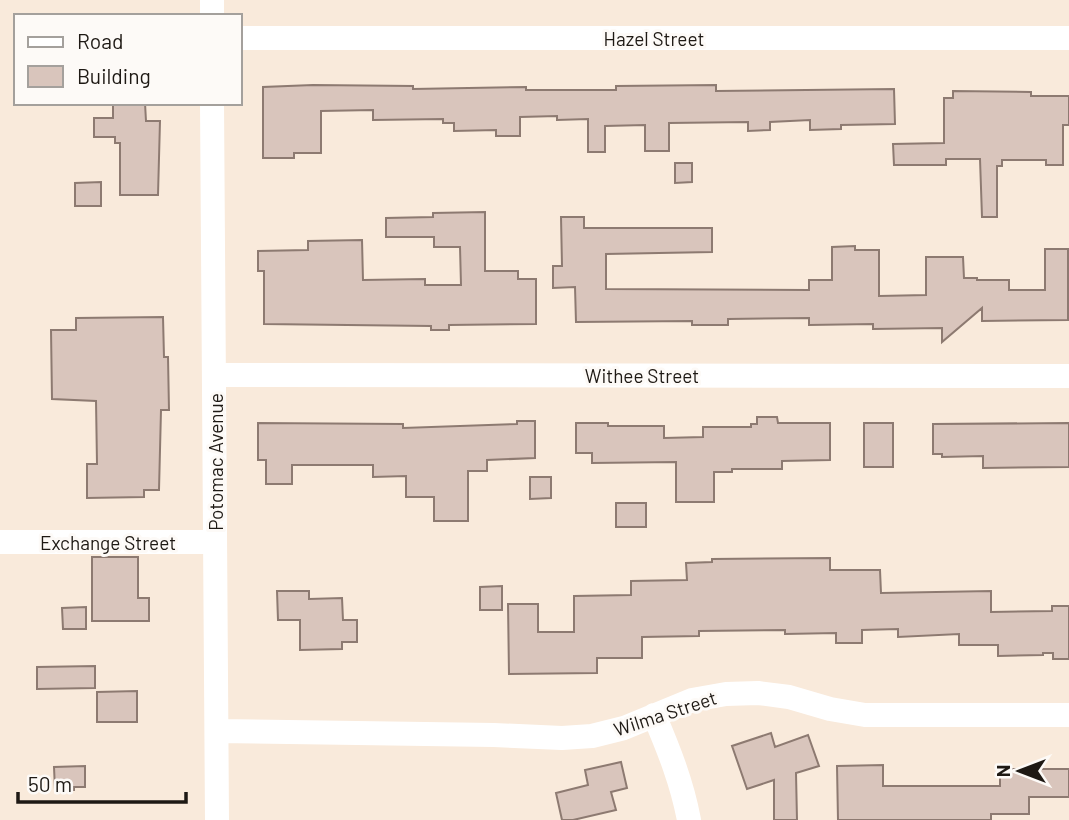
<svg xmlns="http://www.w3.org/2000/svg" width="1069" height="820" font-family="Barlow,sans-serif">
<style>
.building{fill:#d9c5bc;stroke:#8d7a71;stroke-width:2}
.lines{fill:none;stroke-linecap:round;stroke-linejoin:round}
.minor{stroke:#fff;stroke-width:24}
.labels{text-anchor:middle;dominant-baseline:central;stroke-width:6;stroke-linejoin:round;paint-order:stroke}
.street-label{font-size:19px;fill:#1e1914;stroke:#fdfaf7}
</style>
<rect width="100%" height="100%" fill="#f9eadb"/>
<path class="building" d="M313 85 413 86V89L526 87V90H616V86L716 85V91L894 89 895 124 841 125V129L810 130V120L770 122V130L748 131V122L669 123V151H645V125L605 126V152H588V119L557 120V116L520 117V136H496V130L454 131V123H443V119L373 120V110L321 111V153H294V158H263V87Z
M953 91 1031 92V96H1069V125H1063V165H1046V160H1002V166H997V217H982L980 159H946V165H894L893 144 944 143V98H953Z
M113 103H145L146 121H160L158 195H120V143H115V137H94V118H113Z
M675 163H692V182L675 183Z
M101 182V206H75V183Z
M485 212V271H518V279H536V324L449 325V330H431V326L264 324V271H258V251L308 250V241L362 240 363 280 425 279V285H461L460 247H434V237H386V218L433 217V213Z
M561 217H584V228H712V252L606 254V289L809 290V280H832V247L855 246V250H879V296L926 295V257H963L964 278H977V280H1009V290H1045V249H1068V320L982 321V308L942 342V328L873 329V324L809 325V318L728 319V325H692V321L576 322 575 287 553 288V266H562Z
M163 317 164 357H168L169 410H161L159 490H144V497L87 498V464H97L96 401 52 399 51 330H76V318Z
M757 417H777L778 423H830V460L782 461V469H732V472H714V502H676V462L592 463V453H576V423H608V426H664V438L703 437V427H751V424H757Z
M517 421H535V458L487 460V471H468V521H434V497H406V476L373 477V465H292V484H266V460H258V423L403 424V428L517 424Z
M864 423H893V467H864Z
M1069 423V467L983 468V456L942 457V454H933V424Z
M530 477H551V498L530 499Z
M616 503H646V527H616Z
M92 557H138V598H149V621H92Z
M830 558V570H880L881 593 991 591V612L1052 611V606H1069V659H1053V653H1043V655L998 656V645H959V634L898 637V629L862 630V643H836V633L785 634V630L699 631V636L642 637V658H597V673L509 674 508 604H538V632H574V596L631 595V581L687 580 686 563 712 562V559Z
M502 586V610H480V587Z
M277 591H309V599L342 598 343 620H357V642H342V649L300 650V620H278Z
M86 607V629H63L62 608Z
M95 666V688L37 689V667Z
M137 691V722H97V692Z
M771 733 775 747 808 735 819 766 796 773 797 820H774V780L747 789 732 746Z
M621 762 627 788 611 792 616 810 573 820H562L556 793 588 785 585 770Z
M883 765V786H1000V769H1069V797H1029V814H991V820H838L837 766Z
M85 766V787H74V790H55L54 767Z"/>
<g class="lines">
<path class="minor" d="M212 0V16
M240 38H1069
M212 103 217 820
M215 375 1069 376
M0 542H215
M654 715C669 750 682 783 689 820
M217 731 494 735 562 738 592 736 624 728 692 700 726 694 758 693 789 697 830 709 865 715H1069"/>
</g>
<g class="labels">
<g class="street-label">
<text x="654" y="38">Hazel Street</text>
<text x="642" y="375">Withee Street</text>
<text transform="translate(215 462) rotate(-90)">Potomac Avenue</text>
<text x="108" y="542">Exchange Street</text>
<text transform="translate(665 713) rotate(-18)">Wilma Street</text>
</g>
</g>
<rect x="14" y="14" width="228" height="91" fill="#fdfaf7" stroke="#a4a09c" stroke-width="2"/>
<rect x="28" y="37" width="35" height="10" fill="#ffffff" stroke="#a4a09c" stroke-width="2"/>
<text x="77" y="49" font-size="21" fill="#1e1914">Road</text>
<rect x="28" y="66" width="35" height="21" fill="#d9c5bc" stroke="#a4a09c" stroke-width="2"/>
<text x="77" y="84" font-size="21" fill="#1e1914">Building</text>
<g transform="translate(1020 771) rotate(270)" stroke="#fdfaf7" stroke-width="5" paint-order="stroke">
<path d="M0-5L12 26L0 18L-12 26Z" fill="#1e1914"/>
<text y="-10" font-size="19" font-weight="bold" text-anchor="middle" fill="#1e1914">N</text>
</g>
<path d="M18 792v10h168v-10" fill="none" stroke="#1e1914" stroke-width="3.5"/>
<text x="28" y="792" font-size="21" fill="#1e1914" stroke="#fdfaf7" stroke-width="5" paint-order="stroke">50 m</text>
</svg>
